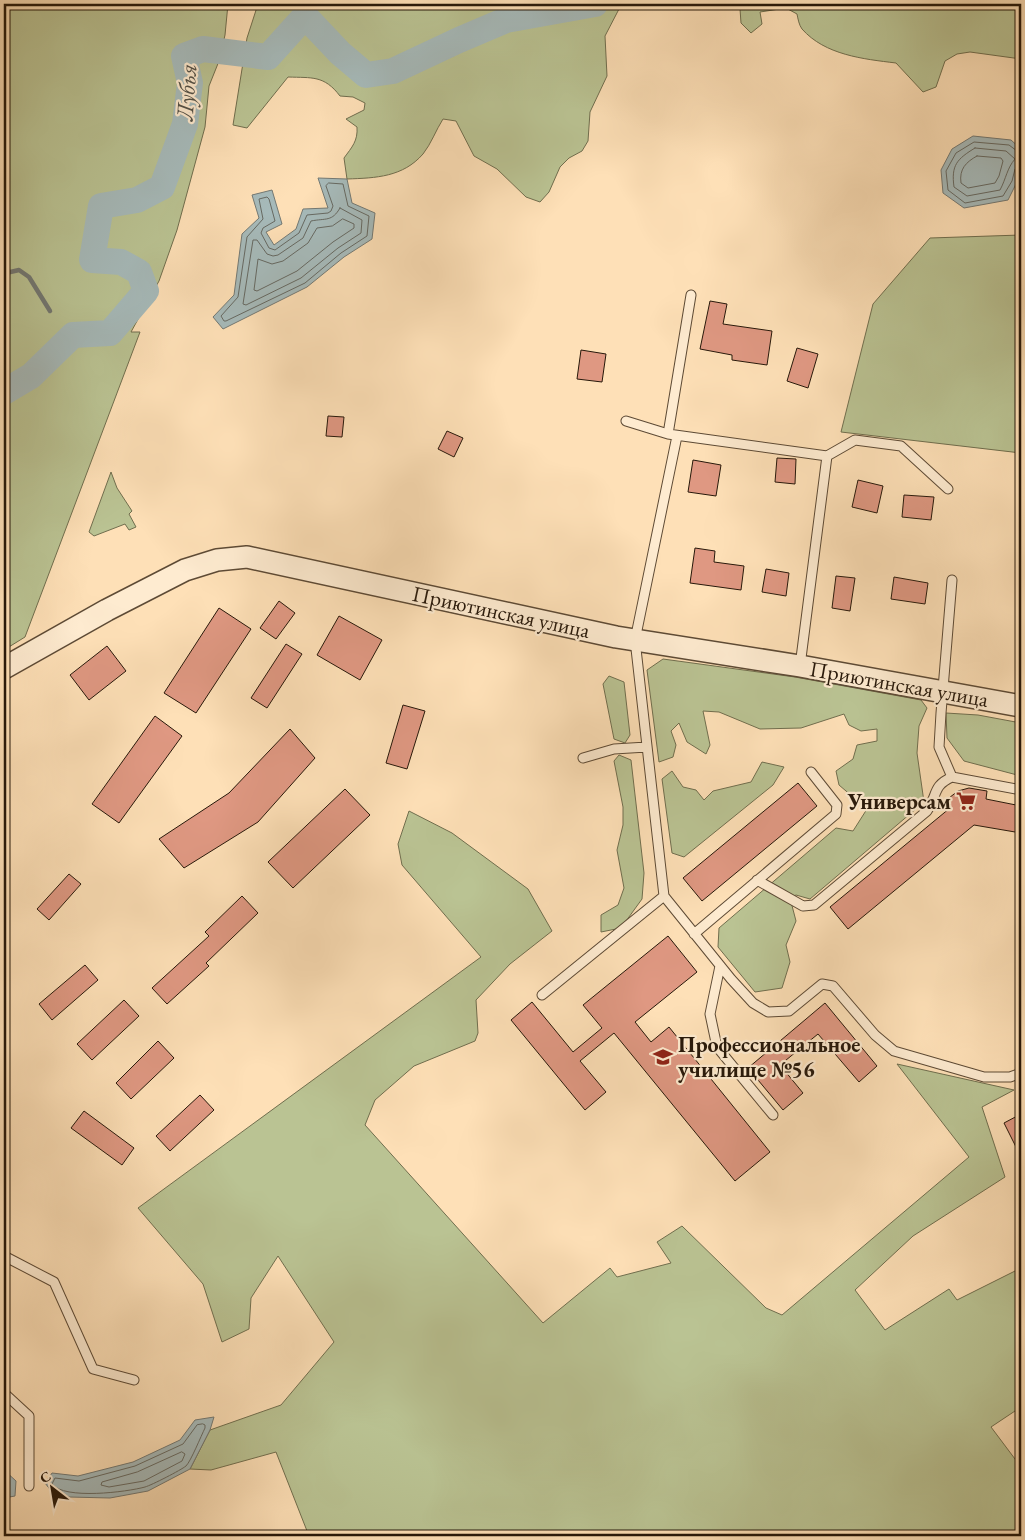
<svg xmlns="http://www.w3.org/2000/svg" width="1025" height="1540" font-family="'EB Garamond',serif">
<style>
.green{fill:#bac393;stroke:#706e4e}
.water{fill:#a6baba;stroke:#737974}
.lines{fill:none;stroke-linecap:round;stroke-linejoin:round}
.shore{stroke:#666962;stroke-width:1}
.stream{stroke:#737974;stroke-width:4.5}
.river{stroke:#a6baba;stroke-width:26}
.building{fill:#df9882;stroke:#27180a}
.service-casing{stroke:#5d4a35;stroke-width:11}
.tertiary-casing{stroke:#5d4a35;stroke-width:24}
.service{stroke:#feebd0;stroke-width:9}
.tertiary{stroke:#feebd0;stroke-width:21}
.labels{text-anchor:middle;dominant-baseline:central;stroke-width:4.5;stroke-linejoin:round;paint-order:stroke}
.street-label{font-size:22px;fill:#27180a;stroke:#feebd0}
.poi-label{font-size:22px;font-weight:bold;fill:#27180a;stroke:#feebd0;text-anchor:end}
.water-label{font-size:24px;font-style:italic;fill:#535148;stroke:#feebd0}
</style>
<rect width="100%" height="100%" fill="#fee0b7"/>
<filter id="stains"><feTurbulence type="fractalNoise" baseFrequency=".004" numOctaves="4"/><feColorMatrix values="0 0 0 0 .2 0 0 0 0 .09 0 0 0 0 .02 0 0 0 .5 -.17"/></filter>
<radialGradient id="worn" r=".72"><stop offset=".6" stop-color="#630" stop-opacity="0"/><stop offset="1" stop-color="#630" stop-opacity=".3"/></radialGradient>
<path class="green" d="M4 4H228L225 35 219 61 209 86 205 127 177 230 159 281 131 332H140L25 637 4 650Z
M258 4H657L651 6 619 9 605 36 607 76 590 112 588 141 582 151 569 158 560 167 549 192 540 202 526 197 497 169 474 156 456 121 443 119C436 130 431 144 423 154 403 177 376 178 347 179L344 158C352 147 358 141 357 127L346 119 364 110 365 103 353 97 340 96C324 75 312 78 288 77L247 128 233 125 247 38Z
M733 4H1021V59L970 52 957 54 945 61 936 87 923 92 896 63C863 59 825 55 802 29 799 25 798 19 797 14L786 8 760 12 762 24 751 33 741 23 740 9Z
M1021 235V453L841 432 873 304 930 238Z
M111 472 117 488 132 511 129 514 136 527 129 530 125 524 94 536 89 532Z
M663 659 795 677 921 700 927 708 919 726 917 753 924 802 810 899 796 895 790 898 796 921 786 945 790 962 782 988 755 992 718 947 719 928 836 828 853 831 867 809 839 785 836 771 853 759 857 745 877 741V729L861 731 849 725 844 714 801 728 760 729 719 712 703 711 710 745 706 754 687 742 679 723 671 731 676 745 673 757 659 762 647 670Z
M609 676 624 682 630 735 625 743 614 739 603 684Z
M946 713 978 715 1021 723V776L964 761 947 738Z
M619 755 631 760 644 873 642 899 621 928 601 932V915L618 905 624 888 617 850 623 825V807L614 761Z
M762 762 784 767 773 785 684 857 672 853 662 779 672 771 683 787 696 790 704 800 713 791 751 782Z
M409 811 452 833 528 889 552 931 510 964 476 1000 478 1033 475 1041 414 1066 375 1100 365 1125 543 1323 610 1268 617 1277 671 1263 657 1242 682 1226 766 1308 782 1315 969 1157 897 1064 1014 1090 982 1107 1005 1177 913 1236 855 1290 885 1330 949 1289 957 1300 1021 1268V1407L991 1427 1021 1467V1536H309L276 1452 211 1470 190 1469 210 1430 281 1405 334 1342 278 1256 251 1298 249 1329 222 1342 203 1284 138 1208 481 957 402 865 398 844Z"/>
<path class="water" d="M973 136 1011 140 1021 149 1017 182 1008 200 964 208 943 193 941 170 952 149Z
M318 178 347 179 352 203 375 213 372 239 344 257 307 287 223 329 213 317 234 295 242 234 259 218 252 195 272 190 282 224 266 232 274 245 296 229 303 209 328 208Z
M214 1417 210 1430 190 1469 148 1491 110 1498 69 1497 52 1492 45 1483 52 1473 78 1476 133 1462 180 1440 195 1420Z
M4 1470 16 1481 15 1496 4 1498Z"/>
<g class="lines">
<path class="shore" d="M975 148 1006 151 1015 159C1007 168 1006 179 1000 190L967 196 954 187C951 165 957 159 975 148Z
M1021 152 1017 151 1009 145 974 142 956 153 946 171 948 190 965 203 1003 196 1012 181 1015 169 1021 166
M977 156 1001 158 1003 161 999 176 995 183 968 188 961 183C959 169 966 162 977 156Z
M329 183 343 184 348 206 369 216 367 236 341 253 305 283 226 321H224L221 316 238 297 247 237 263 219 259 199 267 197 269 199 275 221 263 228 261 233 269 248 275 250 299 233 307 215 328 213 331 211 333 206 326 186Z
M340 208 362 220 361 233 338 248 301 278 246 305 243 304 253 240H257L267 254 273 256 278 255 303 238 311 221C326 218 332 222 340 208Z
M343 219 354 224V228L333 242 297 271 257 291 254 290 258 259 272 264 283 261 308 243 317 228 332 226Z
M203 1424 205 1425V1428C201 1436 191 1461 186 1466 181 1470 152 1485 145 1487 127 1492 64 1500 52 1484L55 1478 79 1481 135 1466 183 1444 197 1425Z
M182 1452 185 1454 182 1461 144 1481 109 1487 101 1485 102 1482 137 1472Z"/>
<path class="stream" d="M4 276 6 273 19 270 29 277 50 311"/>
<path class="river" d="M4 392 31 376 73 335 110 333 146 291 139 272 121 262 92 260 101 206 137 200 162 187 185 124 190 83 184 56 203 49 268 57 305 16 340 53 366 75 393 71 459 40 506 20 595 4"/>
</g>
<path class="building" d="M710 301 727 304 723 324 772 331 767 365 732 360V355L700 349Z
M797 348 818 354 808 388 787 381Z
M581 350 606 354 602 382 577 379Z
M328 416 344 417 342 437 326 436Z
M447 431 463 438 454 457 438 449Z
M777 458 796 459 795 484 775 482Z
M693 460 721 465 716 496 688 492Z
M858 480 883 486 877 513 852 507Z
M904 495 934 497 931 520 902 517Z
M695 548 715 551 714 562 744 566 741 590 690 583Z
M766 569 789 573 786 596 762 592Z
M836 576 855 578 850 611 832 608Z
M894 577 928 583 925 604 891 599Z
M279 601 295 613 276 639 260 628Z
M219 608 251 629 196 713 164 693Z
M339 616 382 640 360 680 317 655Z
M286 644 302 654 267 708 251 698Z
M107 646 126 671 89 700 70 675Z
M403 705 425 711 407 769 386 763Z
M155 716 182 736 119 823 92 804Z
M290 729 315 758 258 822 184 868 159 839 229 793Z
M798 783 817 806 702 901 683 878Z
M969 788 987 791 986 799 1021 806V833L974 825 848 929 830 907 950 808 945 801 958 791Z
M345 789 370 815 293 888 268 862Z
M69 874 81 884 49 920 37 909Z
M242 896 258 913 206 963 209 966 167 1004 152 988 209 936 205 932Z
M668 936 697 972 635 1022 651 1042 669 1027 770 1152 735 1181 614 1033 580 1061 606 1092 585 1110 511 1020 532 1002 573 1052 602 1028 583 1005Z
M85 965 98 980 52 1020 39 1004Z
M124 1000 139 1016 92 1060 77 1044Z
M825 1003 877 1066 859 1082 818 1034 780 1065 803 1093 783 1110 748 1068Z
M158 1041 174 1058 131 1099 116 1083Z
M200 1095 214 1110 170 1151 156 1136Z
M84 1111 134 1148 122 1165 71 1128Z
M1021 1114V1157L1004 1123Z"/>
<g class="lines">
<defs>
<path id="service" d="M626 421 668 434 827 456 855 440 901 446 948 489
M668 434 691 295
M677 436 635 640 664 896 731 979 753 1003 768 1012 789 1011 822 984 833 986 875 1035 894 1051 984 1077H1010L1021 1073
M952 580 941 713 939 747 952 777 1021 790
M800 666 827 456
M583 758 614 749 647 747
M757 880 803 906 814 905 927 811C938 795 932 786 952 777
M694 934 836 814 837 805 811 772
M720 966 710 1014 717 1047 773 1115
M542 995 664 896
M4 1256 54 1282 93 1369 134 1380
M4 1393 29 1416V1486"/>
<path id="tertiary" d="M4 668 107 610 185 570 217 560 247 557 616 637 800 666 1021 706"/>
</defs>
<use href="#service" class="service-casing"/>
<use href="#tertiary" class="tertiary-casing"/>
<use href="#service" class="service"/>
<use href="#tertiary" class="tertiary"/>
</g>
<defs>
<symbol id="supermarket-bare" viewBox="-9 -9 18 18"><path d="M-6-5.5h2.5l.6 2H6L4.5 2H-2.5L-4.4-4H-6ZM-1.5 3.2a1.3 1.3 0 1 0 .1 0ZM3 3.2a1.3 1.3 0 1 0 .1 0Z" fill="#8f2418" stroke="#feebd0" stroke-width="2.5" paint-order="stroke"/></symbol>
<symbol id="university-bare" viewBox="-9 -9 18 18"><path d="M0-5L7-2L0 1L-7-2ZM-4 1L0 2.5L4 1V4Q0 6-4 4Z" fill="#8f2418" stroke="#feebd0" stroke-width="2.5" paint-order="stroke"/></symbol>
</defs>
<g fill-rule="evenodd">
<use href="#supermarket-bare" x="952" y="787" width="28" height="28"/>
<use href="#university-bare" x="649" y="1043" width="28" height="28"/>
</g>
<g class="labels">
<g class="street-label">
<text transform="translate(501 612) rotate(12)">Приютинская улица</text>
<text transform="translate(899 684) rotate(10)">Приютинская улица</text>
</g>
<g class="poi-label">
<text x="951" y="801">Универсам</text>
<text x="678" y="1044" text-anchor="start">Профессиональное<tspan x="678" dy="25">училище №56</tspan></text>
</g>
<g class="water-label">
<text transform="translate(186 92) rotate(-86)">Лубья</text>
</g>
</g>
<rect width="1025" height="1540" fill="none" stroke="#fee0b7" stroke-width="20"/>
<rect x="5" y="5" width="1015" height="1530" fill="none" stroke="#27180a" stroke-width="2.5"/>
<rect x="10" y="10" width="1005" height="1520" fill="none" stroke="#27180a"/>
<g transform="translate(52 1488) rotate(329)" stroke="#feebd0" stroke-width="4" paint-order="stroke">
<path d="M0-4L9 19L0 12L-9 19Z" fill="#27180a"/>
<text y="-8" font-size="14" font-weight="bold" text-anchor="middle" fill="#27180a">С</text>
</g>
<rect width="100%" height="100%" filter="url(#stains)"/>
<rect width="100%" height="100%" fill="url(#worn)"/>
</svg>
